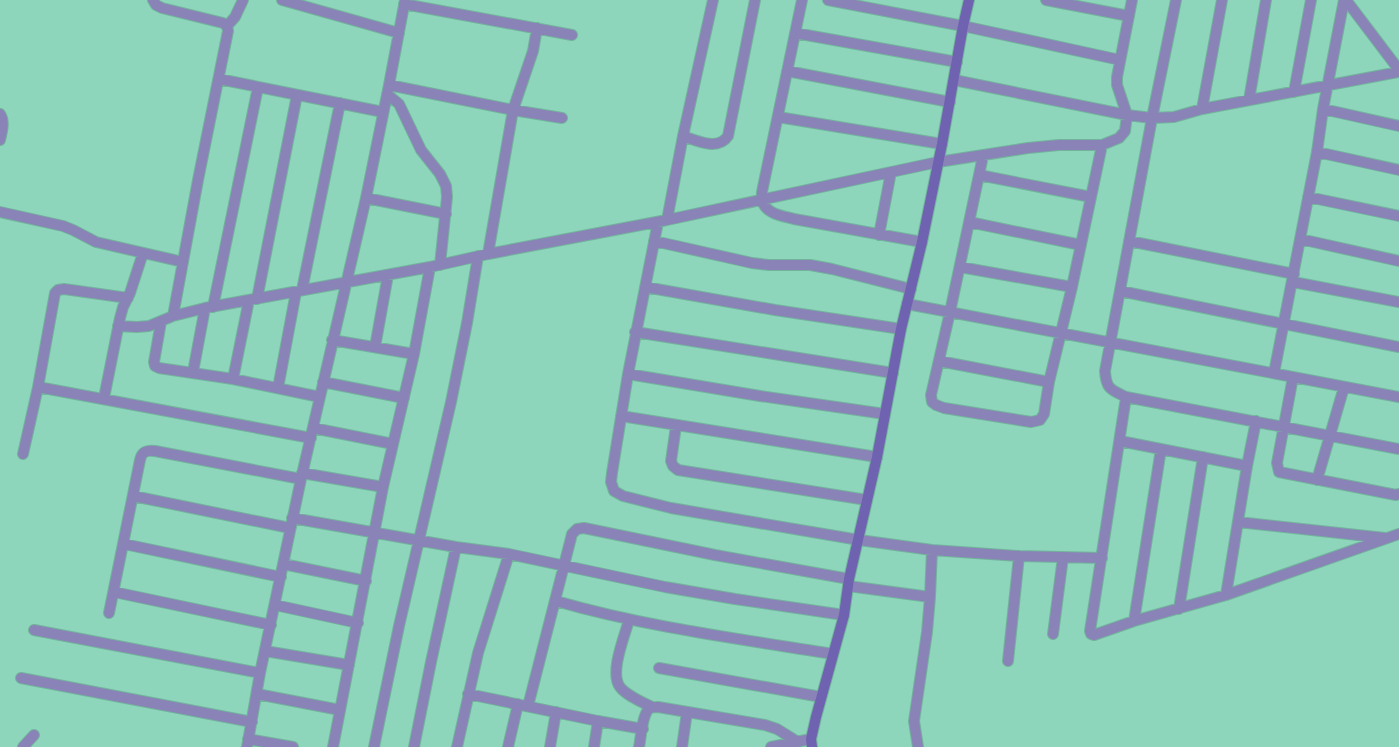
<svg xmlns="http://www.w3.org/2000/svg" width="1399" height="747" font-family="Inter,sans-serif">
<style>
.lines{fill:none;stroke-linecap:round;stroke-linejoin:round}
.street-casing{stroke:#73b39c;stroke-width:12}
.secondary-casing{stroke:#73b39c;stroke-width:12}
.street{stroke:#8a83b8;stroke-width:10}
.secondary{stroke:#6f62b0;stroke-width:10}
</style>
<rect width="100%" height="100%" fill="#8dd6bc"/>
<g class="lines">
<defs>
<path id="street" d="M153 0 156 5 162 8 223 23 227 26 228 31 198 180 173 316
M282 0 399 33
M802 0 763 187C762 191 761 196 762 200 765 214 783 216 794 219L922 242
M828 0 963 26 1120 60
M1046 0 1129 16
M1176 0 1152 118 1105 371C1106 389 1111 390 1126 397L1399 449
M1346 0 1399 70
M404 4 572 35
M227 26 235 17 243 0
M795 33 957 62
M787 71 950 102
M219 79 383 112
M954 80 1127 115 1152 118 1174 117 1202 109 1399 72
M389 85 513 110 562 118
M1294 92 1311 0
M387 94 399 104 421 150 440 174 446 186 447 197 440 265
M1249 100 1266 0
M1202 109 1222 0
M1323 109 1399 126
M0 114C5 121 2 132 0 140
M778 117 942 144
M683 136C697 141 718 151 728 136L755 0
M1317 152 1399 170
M983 156 950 312 931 395 932 402 936 405 944 408 1031 422 1040 420 1044 414 1049 382 1072 287 1102 145
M979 175 1091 197
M1308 197 1399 216
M366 198 446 214
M0 212 63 226 73 230 96 242 183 262
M667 220 683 136 713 0
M658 222 628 374 612 473 611 482 614 491 623 496 671 508 859 540 932 550 1019 556 1102 558
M969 222 1081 245
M879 235 891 172
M1300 239 1399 261
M654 241 752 263 769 265H810L832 269 911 289
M1129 241 1294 274
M488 254 513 110 533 51 537 28
M960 267 1072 287
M1293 282 1399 302
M645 287 775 310 901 329
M302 290 340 103
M1120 291 1399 347
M257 299 297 95
M907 304 1399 397
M213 307 258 87
M161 322 154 362 155 366 159 368 233 379 320 397
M118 326 137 327 149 326 173 316 205 308 430 267 488 254 667 220 938 162 1028 148 1059 145H1102L1119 138 1125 131 1127 115 1117 85V77L1132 0
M635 332 893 373
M332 340 414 354
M375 347 388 275
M939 361 1049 382
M193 372 205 308
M1274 373 1317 152 1323 109 1344 0
M628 374 760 396 885 414
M1293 377 1277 463 1279 472 1396 495 1399 494
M233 379 249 300
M323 382 404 398
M38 387 311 438
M278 388 296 292
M1126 397 1090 631 1091 634 1094 635 1134 621 1226 595 1399 534
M104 398 120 318 123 307 130 293 143 253
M621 416 877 457
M676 426 671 461 673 466 678 470 867 500
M313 428 393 444
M1120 441 1247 466
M23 454 38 387 55 293 58 290 64 289 128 298
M302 473 383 487
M1317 480 1344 387
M133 496 290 528
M292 518 456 547 509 554 665 587 735 599 844 615
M1238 522 1385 538
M124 544 281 577
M283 564 366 581
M848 586 930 597
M114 592 271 625
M1226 595 1247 466 1256 421
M556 601C646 627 740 639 833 654
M275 605 358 623
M1179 609 1203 457
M109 613 140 460C142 451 147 450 155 451L301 479
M629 620C625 635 609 673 620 687 627 696 642 702 652 707
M1134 621 1161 449
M34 630 260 673
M1053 634 1063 557
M265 651 349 665
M1008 661 1019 556
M659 668 821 697
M21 678 252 722
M257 694 340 710
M468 694 598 721 643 729
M528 706 572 534 577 529 584 528 715 555 849 579
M248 739 293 747
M23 747 34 735
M247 747 260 673 301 479 366 198 389 85 405 0
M333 747 383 487 414 354 430 267
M374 747 399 626 451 402 467 323 478 256
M414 747 431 662 456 547
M457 747 478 653 509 554
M508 747 518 704
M550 747 556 712
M594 747 598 721
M639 747C641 738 642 715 649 709 651 707 654 707 658 707L765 725 777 729 798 742
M682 747 687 712
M771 747 811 739
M918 747 914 721 927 632 930 597 932 550"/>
<path id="secondary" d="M812 747 811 739 816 717 844 615 849 579 877 457 901 329 922 242 942 144 963 26 969 0"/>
</defs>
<use href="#street" class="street-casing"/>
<use href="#secondary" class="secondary-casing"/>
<use href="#street" class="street"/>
<use href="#secondary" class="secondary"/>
</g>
</svg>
